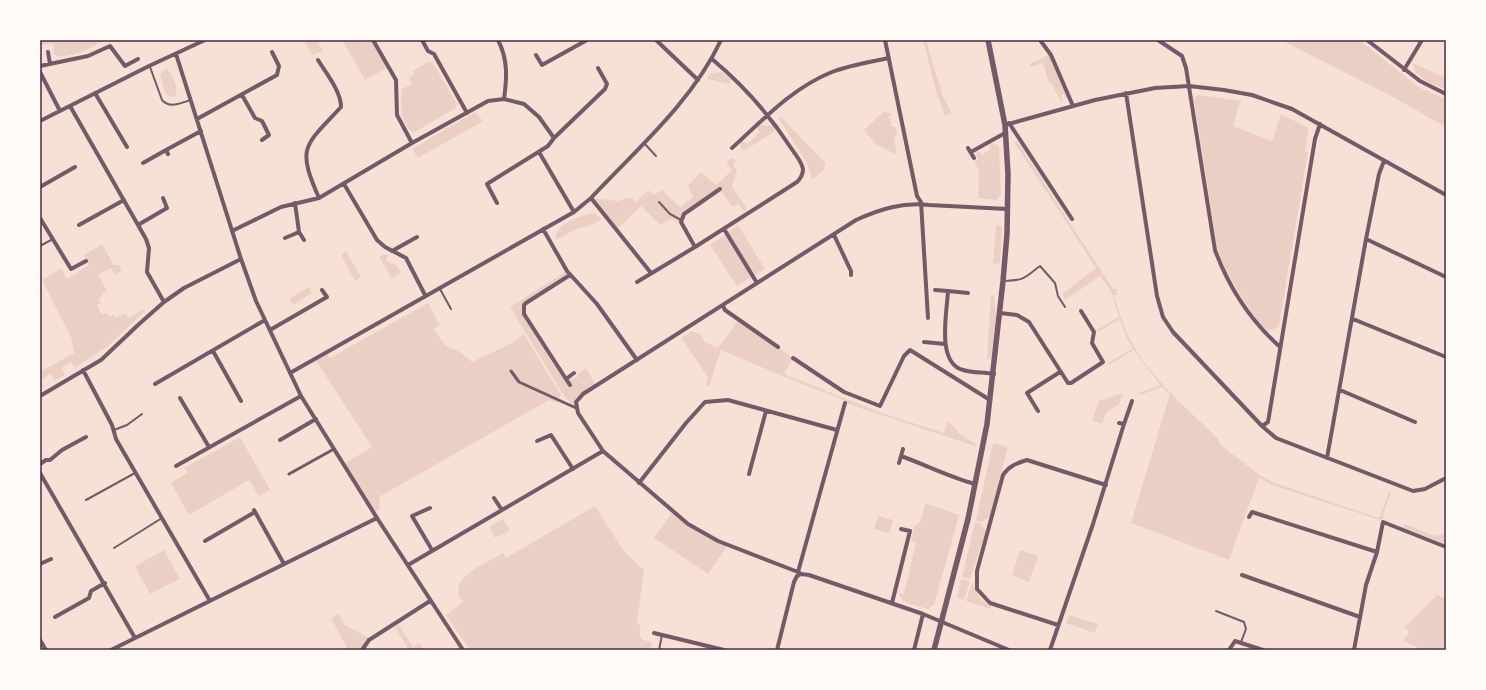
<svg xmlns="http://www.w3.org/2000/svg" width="1486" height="690" font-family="'Noto Sans',sans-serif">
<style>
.green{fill:#ebcfc5}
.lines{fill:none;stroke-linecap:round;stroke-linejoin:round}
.service{stroke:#755966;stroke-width:2}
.pedestrian{stroke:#755966;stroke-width:3}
.minor{stroke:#755966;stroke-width:4}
.tertiary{stroke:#755966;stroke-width:5.5}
.neatline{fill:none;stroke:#4a2c40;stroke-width:1.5}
</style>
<rect width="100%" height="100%" fill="#f7e1d7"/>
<path class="green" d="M40 40H105L80 53 59 57 54 54 53 43 43 45Z
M303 40H317L323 51 312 55Z
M342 40H360L361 42 373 40 389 67 365 80Z
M923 40H926L943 97 952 113 945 116 936 91Z
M1281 40H1359L1420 88 1446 99V127L1391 96Z
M1049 55 1067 98 1065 99 1064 94 1061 95 1063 100 1061 101 1051 83H1049L1043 63 1030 67 1029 64Z
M428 62 433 63 457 104 456 108 413 133C400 123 400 104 402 89L412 84 409 77 414 74 413 71Z
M1413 63 1446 78V89C1435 85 1412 77 1413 63Z
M166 68C173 75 178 86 176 96L171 97 164 91 160 74Z
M722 72 730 79V84L707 79 710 74Z
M1199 95 1240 101 1233 126 1272 141 1281 114 1309 128 1305 151 1308 152 1279 325C1275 330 1269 332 1263 327 1244 302 1227 277 1217 247L1194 100 1195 97Z
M884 111 893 115 889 116 892 127H896L897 135 894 136 897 155 877 145 864 130Z
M475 112 483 121 418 158 412 149Z
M781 117 826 164 823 171 812 179 807 163 779 119Z
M759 125 773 126 776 130 744 151C741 147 739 144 742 140L747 144 760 132 756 127Z
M1017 141 1113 289H1117V295L1114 296C1119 311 1123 326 1130 339 1151 380 1189 409 1220 441L1219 442 1221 445 1258 474 1275 483 1379 518 1389 492H1391L1383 515 1384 518 1380 520 1272 485 1259 478 1229 560 1131 523 1170 394 1162 387 1140 395 1139 393 1160 385 1134 350 1109 365 1108 363 1133 348 1126 337 1120 319 1098 332 1097 330 1119 317 1111 291 1100 276 1065 300 1062 294 1096 268 1014 142Z
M993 143 999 146 1001 194 996 200 978 198 979 170 974 162 978 159 976 155 978 151 982 155 991 149 989 145Z
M731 159H734L736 162 733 164 737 171 732 187 747 208 744 211 738 204 732 207 720 189 684 214 678 222 671 219 660 225 641 206 616 230 591 198 618 201 630 197 636 202 648 190 654 195 662 190 680 207 693 197 688 186 701 172 716 185 732 170 726 162Z
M595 213 602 219 592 225 574 230 556 240C552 225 583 214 595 213Z
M738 225 765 269 737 286 710 245Z
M996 225 1002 226 1000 263 993 264Z
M102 244 114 265H119L122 270 115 275 111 268 98 275 107 291 102 294 103 296 99 299 101 303 97 305 102 315 107 313 109 317 114 315 116 318 125 313 128 318 144 309 145 311 109 345 75 368 71 362 62 368 65 375 55 380 50 374 41 381 44 386 40 388V372L74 353 71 337 42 280 61 268 67 279 89 265 84 255Z
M346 251 361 277 355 281 341 255Z
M385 254 388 255 386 261 396 265 401 273 392 279 379 256Z
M567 271 570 275 526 303 523 309 567 380 578 377 577 375 586 368 596 386 578 398 576 408 564 396 510 307Z
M309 287 312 293 293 305 289 299Z
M991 295H994L996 318 991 359 987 358Z
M428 303 440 325 433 329 446 346 460 352 472 362 514 342 524 334 561 395 557 403 549 400 379 497 380 509 374 513 344 464 372 447 315 359 326 353 330 358Z
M739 319 793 358 784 374 879 412 944 433 948 421 961 435 976 444 975 446 845 403 840 398 799 383 721 350 709 386 706 385 708 377 681 338 692 331 701 335 705 342 718 348Z
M1123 393 1119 404 1106 413 1102 424 1092 420 1099 401Z
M240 437 270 490 259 496 249 480 189 515 171 483 187 473 184 468Z
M993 443 1008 447 990 516 982 522 976 520Z
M925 503 959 515 934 605 928 609 904 602 898 593 904 594 916 542 911 541 914 526 921 521Z
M595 506 623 550 644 570 637 623 640 625V636L643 640 652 642 650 650H470L446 615 463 602C461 599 458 595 458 591 457 574 490 561 503 553L506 558Z
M673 511 688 524 728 545 708 574 654 538Z
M878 516 893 520 889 533 874 529Z
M503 519 510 530 495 538 489 527Z
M975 522 981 524 986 532 970 579 962 577Z
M1405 524 1435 536 1444 534 1446 535V544L1402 527Z
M164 550 180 579 150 594 135 566Z
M1020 550 1038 556 1029 582 1012 575Z
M961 579 970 581 964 600 957 598Z
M973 581C975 593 980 601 991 606L990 609 966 601Z
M1437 595 1446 599V650H1423L1404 641V638L1410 632 1405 627Z
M339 614 345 625 371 639 362 650H348L331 618Z
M1069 615 1098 624 1095 633 1068 624 1066 623Z
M399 625 413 647 420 643 424 650H409L395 627Z"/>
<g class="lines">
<path class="service" d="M150 67 162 100C170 109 180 103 191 100
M644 143 656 156
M659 202 670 214 681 220
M40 246 53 239
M1004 281C1026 280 1024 278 1040 266L1055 283 1058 296 1065 307
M440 289 451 309
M114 430 127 425 142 414
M86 500 135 473
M114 548 162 518
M1216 611 1244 622 1246 629 1241 642
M659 650 662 635"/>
<path class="pedestrian" d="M511 371 519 382 576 408
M289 474 334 449"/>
<path class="minor" d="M373 40 396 80 397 115 412 143
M422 40 428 51 434 54 467 113
M498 40C508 59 507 78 504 99
M656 40 698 80
M885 40 917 196 921 202
M1040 40 1051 55 1073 106
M1158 40 1182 56 1186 68 1215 250C1229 288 1250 320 1280 347
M1367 40 1420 81 1446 94
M48 52 50 64
M176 54 241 259 256 301 301 396 377 518 463 650
M536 55 542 65 587 40
M318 60C326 73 341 91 341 107 305 146 296 146 319 198
M40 66 88 56 110 46 125 66 138 59
M1404 70 1422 40
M40 72 60 111
M95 93 127 147
M1126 93 1157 296 1163 317 1173 332 1262 426 1276 438 1413 491 1425 489 1446 478
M242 95 255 118 262 121 269 135 262 140
M70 106 146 239 149 248 147 272 164 302
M197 119 277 75 279 66 272 52
M40 121 149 66 205 40
M1009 123 1072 219
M1005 125 1095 100 1155 88 1189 86 1224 90 1252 95 1292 109 1446 195
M732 148C763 120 792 88 832 72 850 65 870 62 889 58
M968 148 974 158
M166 150 201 131
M539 152 574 212
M971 152 1005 133
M143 163 166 150 168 154
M344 184 377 240 385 247 406 258 425 295
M40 187 75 167
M591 198 651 273
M921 202 928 318
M295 203 299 232 304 240
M497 203 487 184 548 146 554 138 605 89 607 84 598 68
M1007 209 929 205C903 202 880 209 856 220L583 394 576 402 578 413 603 451 688 524 718 541 798 572 801 574 809 575 923 614 1009 650
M40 218 71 269 86 261
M79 225 124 200
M138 225 167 208 163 198
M543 229 567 271 597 304 637 360
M724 229 757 283
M232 231 281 207 319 198 412 143 488 101 504 99 524 104 539 117 554 138
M834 235 851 271V275
M285 238 299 232
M1366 239 1446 277
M695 247 681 222 684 214 720 189
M392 251 417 237
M637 282 695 247 797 182C801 178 803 175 803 169 802 162 795 154 791 148 769 114 743 85 712 59
M935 290 948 291
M968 293 948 291C947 312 936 363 963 370 972 373 984 372 994 374
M723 306 725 310 778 347
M1000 313 1017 315 1029 322 1068 383H1071L1103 362 1092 343 1094 332 1081 311
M1353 319 1446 357
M270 330 327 297 322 290
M924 342 945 344
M213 351 241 401
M793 358 844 392 880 406 904 356 910 350 990 400
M83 370 112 425 116 439 210 601
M290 373 574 212 591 198C637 149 692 102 721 40
M566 379 524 314V305L526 303 570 275
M155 384 265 320
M570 385 566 379 574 373
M1340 390 1415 422
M40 396 101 360 138 325 164 302 184 288 241 259
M180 398 209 447
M1038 411 1027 393 1060 372
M1124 424 1132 401
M1262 426 1268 422 1315 139 1320 124
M280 440 316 419
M537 441 551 435 573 469
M901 456C926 465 949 477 975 484
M1327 458 1366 239 1379 174 1384 161
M899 463 903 449
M40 464 46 460H50L62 450 86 437
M176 466 301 396
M40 473 135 638
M749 474 766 411
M639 483 686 423 705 402 728 400 837 430
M494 498 502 510
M430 508 412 516 432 550
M254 510 284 564
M1249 517 1252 512 1377 552
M205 541 255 512
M40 564 51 559
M408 565 603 451
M798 572 845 403
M1242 575 1360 617
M892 603 910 531 901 529
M55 617 89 598 91 591 105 583
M1058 625 990 603 977 589V571L1003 475C1009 466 1017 463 1027 460L1106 485
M654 633 724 650
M40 640 46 650
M111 650 377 518
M362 650 369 640 430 601
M777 650 794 582 797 576 801 574
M914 650 923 614
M1050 650 1093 524 1124 424 1119 423
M1229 650 1235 641 1263 650
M1354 650 1366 585 1377 552 1383 522 1446 547"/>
<path class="tertiary" d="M934 650 968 519 987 424 1003 281 1007 234 1008 174 1005 125 988 40"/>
</g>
<rect width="1486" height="690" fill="none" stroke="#fffaf5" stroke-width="82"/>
<rect x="41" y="41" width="1404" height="608" class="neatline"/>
</svg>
